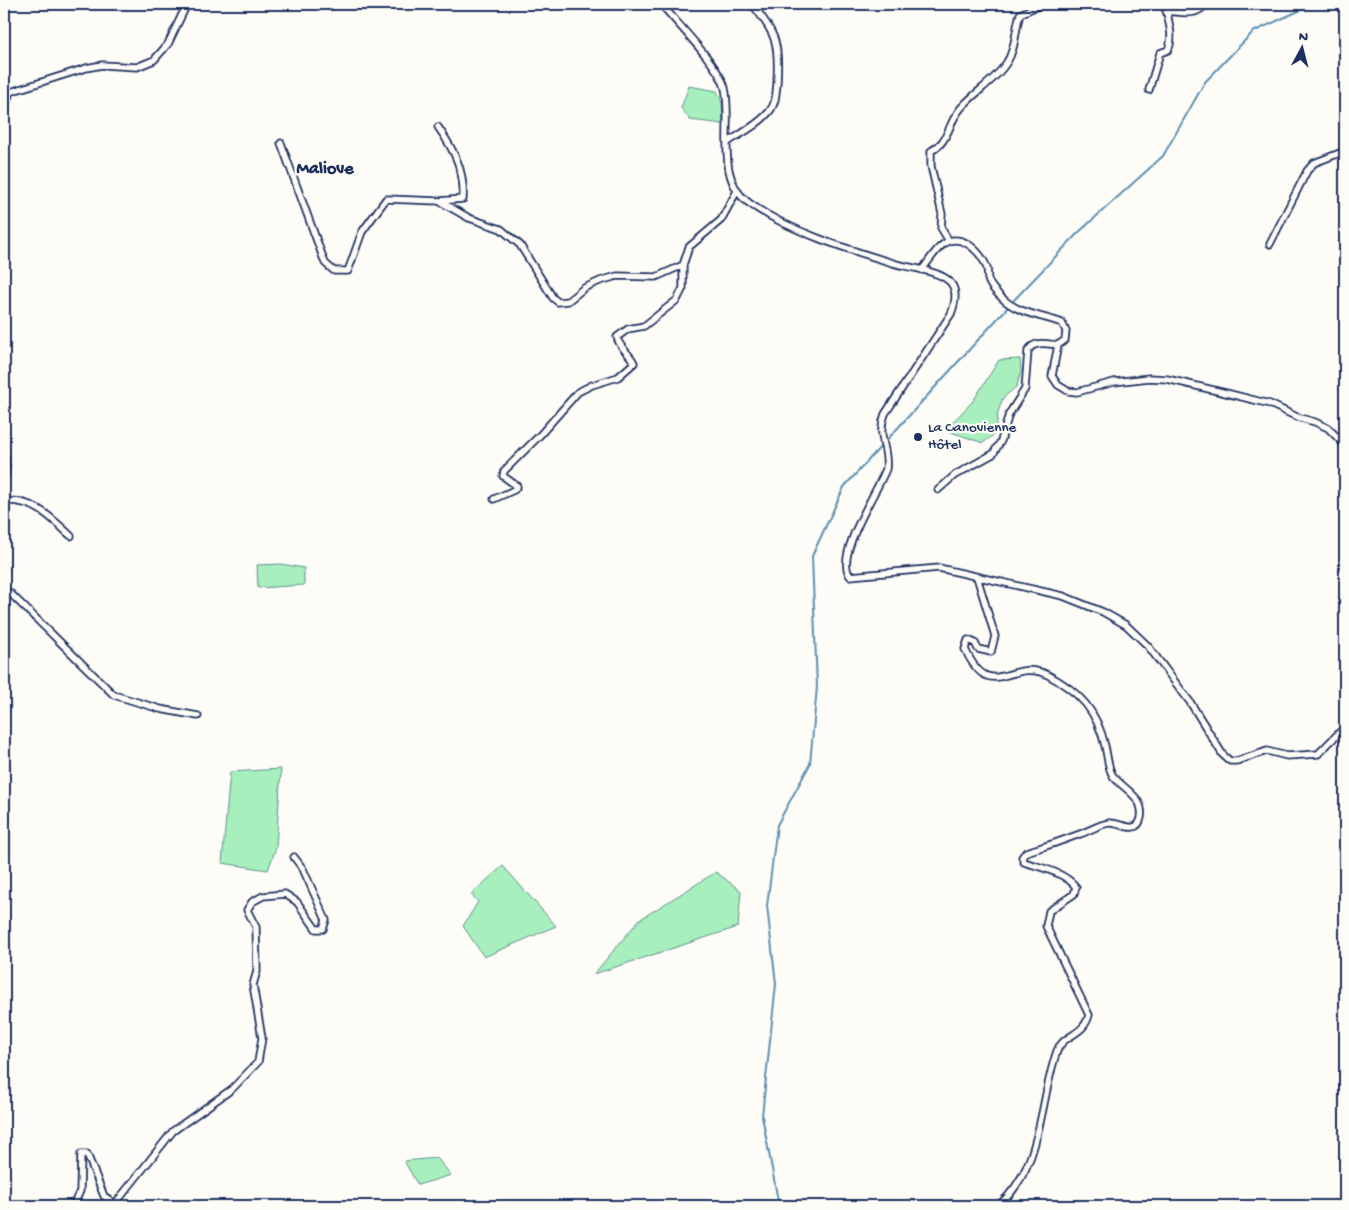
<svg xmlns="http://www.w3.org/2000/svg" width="1349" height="1210" font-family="'Gochi Hand',sans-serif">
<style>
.green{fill:#a7efbc;stroke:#618f8d}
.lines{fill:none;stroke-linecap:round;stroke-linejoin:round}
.stream{stroke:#5c90b1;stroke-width:2}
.minor-casing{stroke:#1b2f5e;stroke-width:9}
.minor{stroke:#fdfcf7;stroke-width:5.5}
.poi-dot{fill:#1b2f5e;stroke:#fdfcf7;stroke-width:2}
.labels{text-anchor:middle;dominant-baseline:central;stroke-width:4.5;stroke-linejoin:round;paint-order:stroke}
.poi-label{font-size:15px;fill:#1b2f5e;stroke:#fdfcf7;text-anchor:start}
.quarter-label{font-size:18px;font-weight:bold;fill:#1b2f5e;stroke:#fdfcf7}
</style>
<rect width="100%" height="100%" fill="#fdfcf7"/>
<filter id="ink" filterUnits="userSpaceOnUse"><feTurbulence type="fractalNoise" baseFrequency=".02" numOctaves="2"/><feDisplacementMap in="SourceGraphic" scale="10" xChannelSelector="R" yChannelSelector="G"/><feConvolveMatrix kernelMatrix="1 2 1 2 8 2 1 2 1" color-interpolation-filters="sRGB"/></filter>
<g filter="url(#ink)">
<path class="green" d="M689 86 717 91 722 103 723 124 690 120 681 108Z
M1020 359 1021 371 1017 386 1003 398 998 412 996 433 983 443 945 430 973 401 999 360Z
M281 564 304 568V585L258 588 257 565Z
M281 769 276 848 268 870 222 863 230 772Z
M503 866 556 926 484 957 463 926 478 902 471 894Z
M716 872 741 891 738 927 594 974 639 920Z
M437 1158 451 1175 418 1185 404 1161Z"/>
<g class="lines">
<path class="stream" d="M1014 300 1078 233 1163 156 1205 82 1253 32 1314 4
M886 441 1009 306
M779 1206 762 1116 776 984 767 906 777 825 810 764 817 687 812 556 844 487 883 444"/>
<defs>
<path id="minor" d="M661 4C677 23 720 67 725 88 733 125 714 178 749 203 788 231 847 249 893 263 908 268 939 270 950 282 958 291 955 304 951 314L885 414C876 437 889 448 886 469 878 491 834 555 850 576L939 568 1063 596 1103 612 1126 625 1148 646 1190 702 1223 755 1230 761H1237L1267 751 1287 756 1318 754 1345 727
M1166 11C1181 12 1197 17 1206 4
M1149 90 1160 53 1168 50C1175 36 1167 18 1165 4
M4 110 10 92 86 68 102 65 137 67 154 60 168 44 187 4
M728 142C742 133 758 125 769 112 776 104 776 93 777 83 779 43 777 35 752 4
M281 143 325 263 334 271H348L362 232 386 199 439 201 463 199C465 171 454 150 438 127
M439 201 469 218 501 229 520 245 553 298 558 302 568 301 584 288 600 281 617 276 656 277 683 265
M949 241 941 228 942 214 931 166V151C950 141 947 124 961 108 975 92 996 80 1007 62 1016 48 1015 30 1020 14L1035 7 1048 4
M1270 244 1307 171 1314 163 1345 151
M922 270C929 261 938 245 949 241 966 236 982 254 987 268 988 272 987 275 988 279 989 286 997 293 1002 298 1017 313 1043 316 1062 323L1066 331 1065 340 1058 345C1047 344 1034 340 1028 351L1025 389 1009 414 1001 441 993 454 955 475 938 490
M1058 345 1052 376 1058 385 1068 391 1077 392 1114 382 1149 378 1167 379 1226 393 1270 404 1297 417 1315 422 1328 428 1345 445
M4 439 6 468 4 480
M4 497 8 501C37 501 51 518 71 536
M494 499 514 490 517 486 503 476 504 471 540 435 578 392 592 385 618 377 634 363C630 353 619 348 617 337L628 329 644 326 677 300 683 288V265L689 247 721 220 737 191
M977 577 995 636 991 652 978 649 975 643 968 640 965 649C991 706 1011 656 1048 675 1080 692 1097 711 1105 746 1107 754 1108 769 1113 776 1123 789 1145 797 1141 818 1137 836 1120 822 1109 823 1100 824 1089 831 1080 834 1062 841 1044 847 1026 852L1022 857 1024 862C1042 868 1064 872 1076 887L1074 894 1049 911 1046 926 1089 1015C1084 1036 1063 1034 1057 1051 1039 1102 1043 1168 998 1206
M4 594 10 593 114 695 160 709 198 716
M73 1206 80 1191 81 1154H87L104 1196 115 1204 173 1131 232 1089 258 1062 262 1038 253 985 257 971 256 927 247 910 252 902 263 896 285 894 297 902 316 929H323L326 920 303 869 294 857"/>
</defs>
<use href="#minor" class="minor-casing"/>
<use href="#minor" class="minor"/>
</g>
</g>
<circle class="poi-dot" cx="918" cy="437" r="5"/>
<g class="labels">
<g class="poi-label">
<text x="928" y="428">La Canovienne<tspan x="928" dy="17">Hôtel</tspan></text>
</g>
<g class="quarter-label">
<text x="325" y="169">Maliove</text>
</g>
</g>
<rect width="1349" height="1210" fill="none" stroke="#fdfcf7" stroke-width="20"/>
<rect x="10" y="10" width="1329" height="1190" fill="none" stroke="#1b2f5e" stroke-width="2" filter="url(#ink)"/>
<g transform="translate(1302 48) rotate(7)" stroke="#fdfcf7" stroke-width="4" paint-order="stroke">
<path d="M0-4L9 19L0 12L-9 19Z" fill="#1b2f5e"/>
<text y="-8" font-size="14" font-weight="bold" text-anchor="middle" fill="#1b2f5e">N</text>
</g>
</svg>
